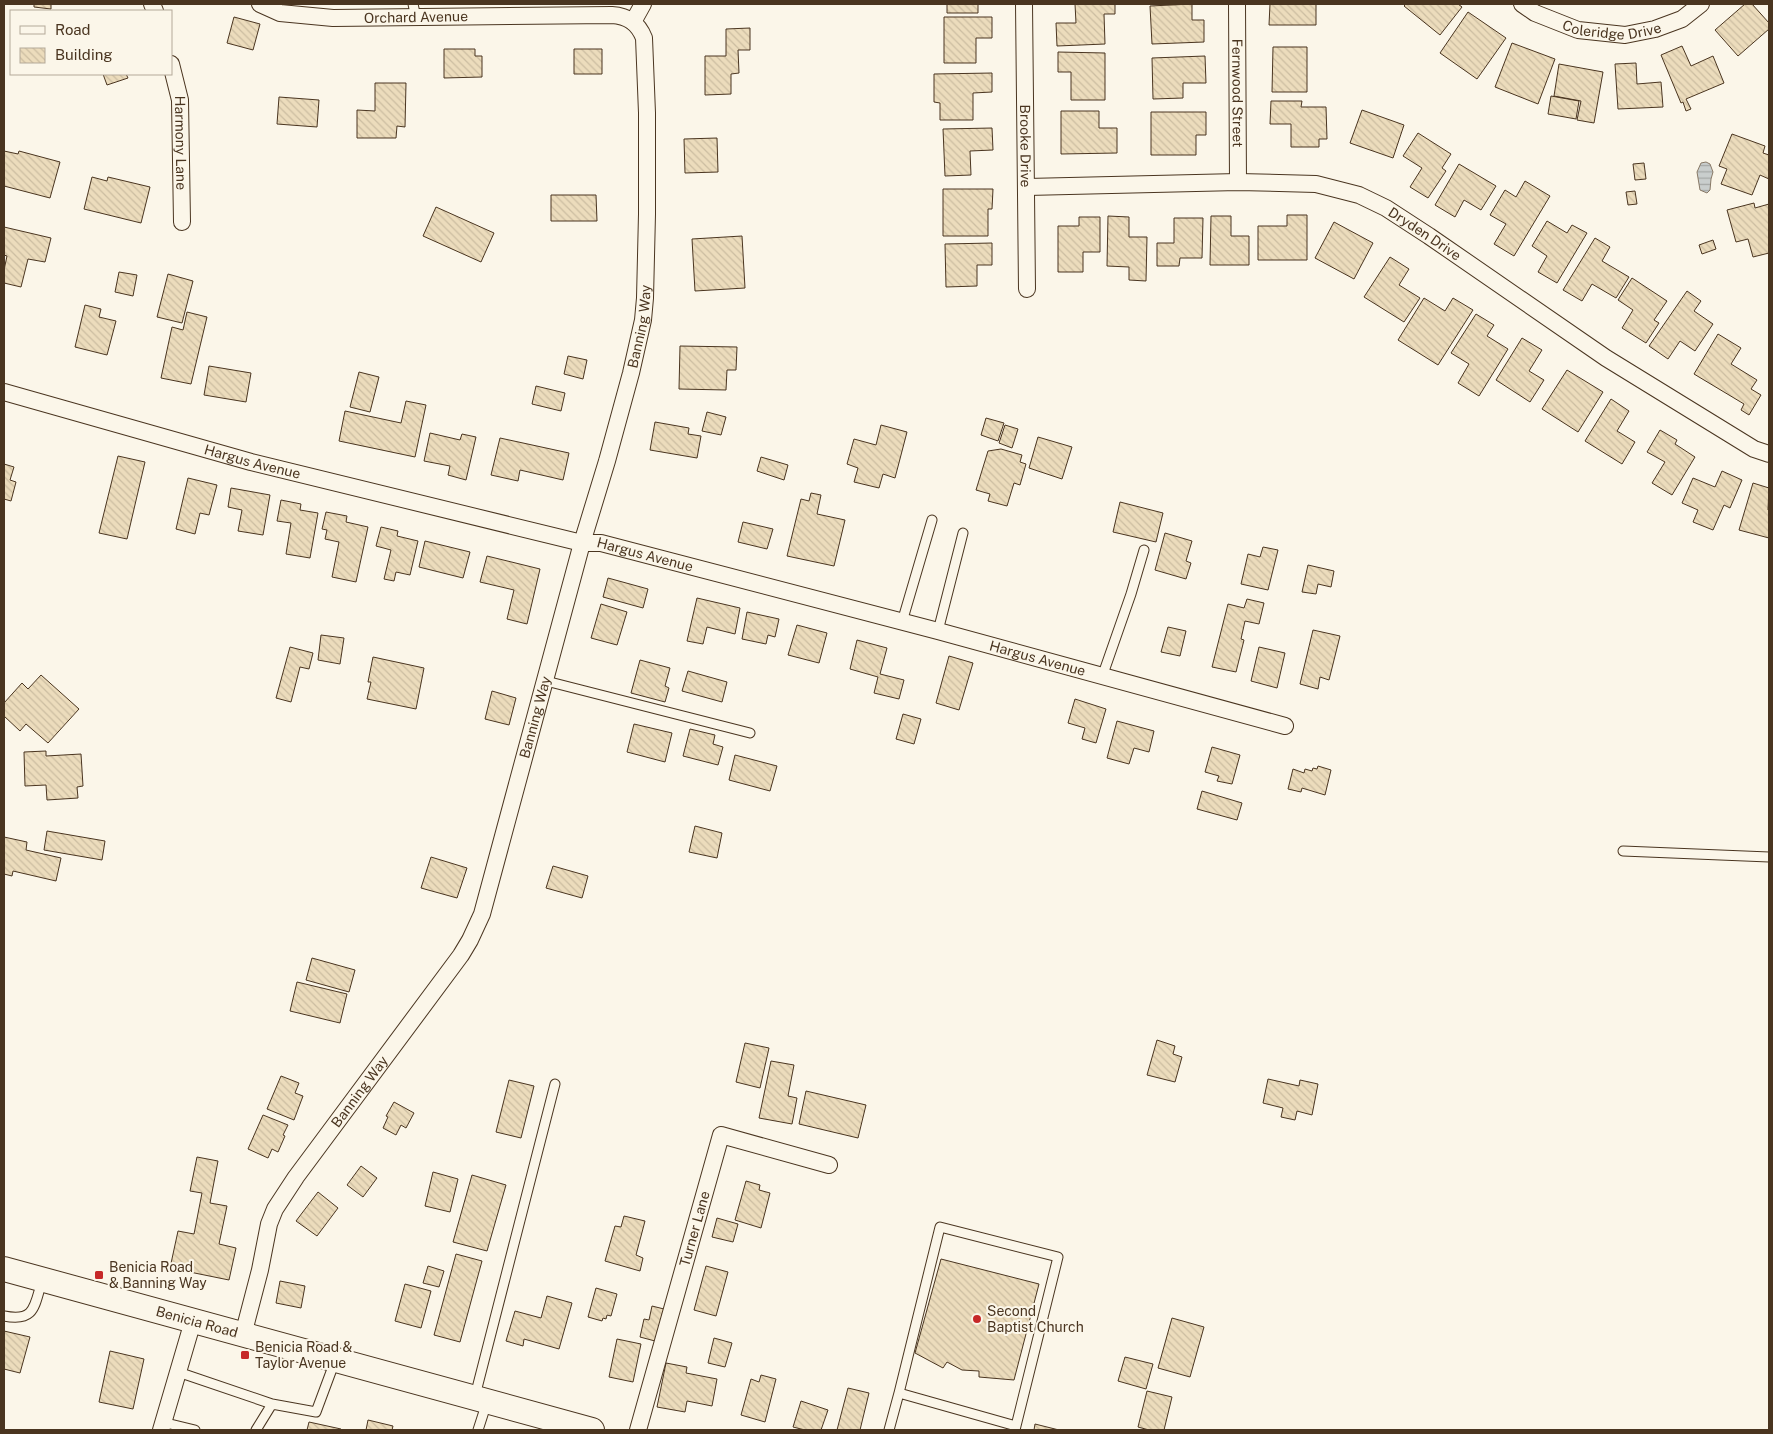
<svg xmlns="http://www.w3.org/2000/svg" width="1773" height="1434" font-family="'Public Sans',sans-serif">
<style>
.water{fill:url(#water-rules);stroke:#887966}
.building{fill:url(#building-back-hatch);stroke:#4a3520}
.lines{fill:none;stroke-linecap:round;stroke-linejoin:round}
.service-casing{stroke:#4a3520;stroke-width:11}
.minor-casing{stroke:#4a3520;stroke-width:18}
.secondary-casing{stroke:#4a3520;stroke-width:26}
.service{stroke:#fbf6e9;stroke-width:9}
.minor{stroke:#fbf6e9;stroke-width:16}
.secondary{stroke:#fbf6e9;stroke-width:24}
.poi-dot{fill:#c62828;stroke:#fbf6e9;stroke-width:2}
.labels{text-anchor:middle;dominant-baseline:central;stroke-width:4;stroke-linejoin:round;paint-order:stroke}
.street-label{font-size:14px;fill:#4a3520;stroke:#fbf6e9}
.poi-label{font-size:14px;fill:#4a3520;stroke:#fbf6e9;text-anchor:start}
</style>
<defs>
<pattern id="water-rules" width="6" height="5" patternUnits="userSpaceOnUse" patternTransform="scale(1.25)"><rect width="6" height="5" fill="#c9cecd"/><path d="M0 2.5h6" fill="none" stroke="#a5a8a6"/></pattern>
<pattern id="building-back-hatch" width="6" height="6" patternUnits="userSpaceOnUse" patternTransform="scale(1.25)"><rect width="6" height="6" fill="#ecdcbc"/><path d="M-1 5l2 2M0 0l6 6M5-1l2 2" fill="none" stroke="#ccbda1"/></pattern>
</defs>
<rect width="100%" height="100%" fill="#fbf6e9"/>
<path class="water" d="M1706 162 1710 164 1713 172 1711 179 1710 190 1707 193 1700 190 1697 172 1701 163Z"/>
<path class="building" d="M34 4H51V9L34 7Z
M947 4H978V13H947Z
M1075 4H1115V14H1104L1105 44 1057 46 1056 23H1076Z
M1192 4V20H1204V42L1152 44 1150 6Z
M1270 4H1316V25H1269Z
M1406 4H1458L1462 7 1440 35 1404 6Z
M1745 4H1752L1769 23V29L1738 56 1715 30Z
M1468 12 1506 38 1477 79 1440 53Z
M234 17 260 24 253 50 227 43Z
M944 17H992V38H976V63H944Z
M750 28V50H738L739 73 731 74V94L705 95V56H726V29Z
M1512 43 1555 59 1538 104 1495 87Z
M1682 46 1691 66 1713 56 1724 83 1686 99 1691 109 1686 111 1683 102 1681 103 1661 55Z
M1273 47H1307V92H1272Z
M444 49H475V56H482V77L444 78Z
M574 49H602V74H574Z
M1058 52 1105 53V100H1071V72H1058Z
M1205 56 1206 83H1183V98L1153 99 1152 58Z
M1636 63 1637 84 1661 82 1663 107 1618 109 1615 64Z
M1559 64 1603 72 1594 123 1577 120 1581 101 1554 96Z
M992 73V92L973 93V120H940V103L934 102V74Z
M103 74H126L128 78 107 85Z
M375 83H406L405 127 397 126 396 138H357V110L375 111Z
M1551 96 1579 101 1576 119 1548 114Z
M279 97 319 100 317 127 277 124Z
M1271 101H1302L1301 107H1326L1327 139H1319V147H1291V124H1270Z
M1362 110 1404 125 1393 158 1350 143Z
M1061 111H1099V128H1117V153L1061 154Z
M1151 112H1206V135H1196V155H1151Z
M992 128 993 150 970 151 971 175 945 176 943 129Z
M1418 133 1451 154 1442 168 1446 171 1428 198 1410 187 1422 168 1403 156Z
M1732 134 1765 146 1763 153 1769 155V179L1760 175 1752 195 1721 184 1727 169 1719 166Z
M717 138 718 172 685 173 684 139Z
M4 151 18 154 19 151 60 162 50 198 4 186Z
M1644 163 1646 179 1635 180 1633 164Z
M1459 164 1496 186 1481 210 1464 200 1455 217 1435 205Z
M92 177 107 181 108 177 150 187 141 223 84 209Z
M1525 181 1550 196 1514 256 1494 244 1506 224 1490 215 1505 190 1516 197Z
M943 189H993L992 209H988V236H943Z
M1635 191 1637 204 1628 205 1626 192Z
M551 195H596L597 221H551Z
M1754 203 1755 208 1769 204V253L1753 257 1748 239 1736 242 1727 210Z
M436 207 494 233 481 262 423 236Z
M1287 215H1307V260H1258V226H1287Z
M1108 216 1129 217V237H1147L1146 281 1129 280V267L1107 266Z
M1211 216H1231V236H1249V265H1210Z
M1079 217H1100V252H1083V272H1058V226H1079Z
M1174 218H1203L1202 258H1180L1179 266H1157V243H1174Z
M1547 221 1567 233 1572 225 1587 233 1557 283 1538 272 1547 256 1532 246Z
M1334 222 1373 243 1354 279 1315 258Z
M4 227 51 238 45 262 28 259 21 287 4 283V270L7 256 4 255Z
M742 236 745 288 695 291 692 239Z
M1595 238 1610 247 1602 261 1629 277 1616 298 1592 284 1582 301 1563 290Z
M1713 240 1716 249 1702 254 1699 245Z
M992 243V265H977V286L946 287 945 244Z
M1390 257 1409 269 1399 285 1420 298 1404 322 1364 297Z
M119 272 137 275 133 296 115 292Z
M168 274 193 281 182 323 157 317Z
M1632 278 1667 301 1654 320 1659 323 1646 343 1622 328 1633 310 1618 300Z
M1687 291 1701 301 1694 311 1713 324 1695 351 1680 341 1668 359 1649 346Z
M1424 298 1445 311 1453 298 1473 310 1438 365 1398 340Z
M85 305 101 309 99 317 116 321 107 355 75 347Z
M187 312 207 317 191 384 161 378 172 327 183 330Z
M1476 314 1494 325 1487 336 1508 349 1479 396 1458 383 1469 364 1451 353Z
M1718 334 1741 348 1731 364 1757 380 1751 389 1761 395 1749 415 1741 410 1744 404 1694 374Z
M1522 338 1542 350 1529 371 1544 380 1530 402 1496 380Z
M680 346 737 347 736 370H727L726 390 679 389Z
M568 356 587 360 583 379 564 374Z
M209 366 251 373 246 402 204 395Z
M1567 370 1603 392 1578 432 1542 409Z
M359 372 379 377 370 412 350 407Z
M536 386 565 393 561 411 532 404Z
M1611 399 1629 411 1617 431 1635 442 1622 464 1585 441Z
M406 401 426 405 415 457 339 441 345 411 401 423Z
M707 412 726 417 721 435 702 431Z
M986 418 1004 423 998 441 981 435Z
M655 422 689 428 688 434 701 436 697 458 650 450Z
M881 425 907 432 895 478 883 474 879 488 854 482 858 468 847 464 854 439 876 445Z
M1005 425 1018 429 1012 448 999 443Z
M1660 430 1677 440 1675 444 1695 457 1672 495 1652 483 1665 462 1647 452Z
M430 433 460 440 462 434 476 437 466 480 448 475 450 466 424 461Z
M1038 437 1072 447 1062 479 1029 468Z
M500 438 569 453 563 480 520 470 518 481 491 475Z
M1001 449 1022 455 1020 462 1026 464 1020 485 1014 483 1007 506 988 501 990 494 976 490 988 451Z
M118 456 145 462 127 539 99 533Z
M761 457 788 465 784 480 757 471Z
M4 464 14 467 10 480 16 482 11 501 4 499Z
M1722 471 1742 480 1730 508 1724 505 1713 530 1693 522 1698 510 1682 503 1693 478 1715 487Z
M188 478 217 485 209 515 200 513 195 534 176 529Z
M1753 483 1769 488 1768 510 1769 511V538L1739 530Z
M231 488 270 495 263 535 238 531 242 510 228 507Z
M811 493 821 495 817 514 845 520 834 566 787 556 801 499 809 501Z
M281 500 301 504 300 510 318 513 310 558 286 554 291 523 277 521Z
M1120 502 1163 513 1156 542 1113 532Z
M326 512 347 516 346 522 368 527 356 582 332 577 339 542 325 539 327 530 322 529Z
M743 522 773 529 767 549 738 542Z
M381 527 398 531 397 536 418 541 410 575 396 572 394 581 384 579 391 550 376 546Z
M1165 533 1192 541 1186 561 1191 563 1186 579 1155 570Z
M425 541 470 552 463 578 419 567Z
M1263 547 1278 550 1268 590 1241 584 1248 554 1260 557Z
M487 556 540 569 527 624 507 619 514 590 480 582Z
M1308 565 1334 571 1331 587 1318 584 1316 594 1302 592Z
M608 578 648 589 643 608 603 597Z
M697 598 740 608 735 634 707 627 703 644 687 641Z
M1247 599 1264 603 1259 624 1245 621 1241 639 1244 640 1236 672 1212 667 1228 604 1244 608Z
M601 604 627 612 617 645 591 638Z
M747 612 779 619 775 637 768 635 766 644 742 639Z
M797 625 827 633 819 663 788 655Z
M1168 627 1186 631 1180 656 1161 652Z
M1313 630 1340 636 1329 680 1320 677 1318 689 1300 684Z
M321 635 344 638 340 664 318 660Z
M857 640 887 648 880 674 904 680 899 699 874 693 878 677 850 669Z
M290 647 313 653 309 669 300 667 291 702 276 698Z
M1259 647 1285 653 1277 688 1251 681Z
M949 656 973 663 959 710 936 703Z
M373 657 424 668 416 709 367 699 371 682H368Z
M640 660 670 668 665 686 669 688 665 702 631 693Z
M688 671 727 682 722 702 682 691Z
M41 675 79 709 48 743 26 724 20 731 4 716V703L22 683 28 689Z
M492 691 516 698 509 725 485 719Z
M1075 699 1106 709 1096 743 1082 739 1085 728 1068 723Z
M903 714 921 719 914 744 896 739Z
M1117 721 1154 731 1149 752 1134 748 1129 764 1107 758Z
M634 724 672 733 665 762 627 752Z
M690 729 715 735 713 744 723 747 718 765 683 756Z
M1212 747 1240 755 1232 784 1217 781 1219 776 1205 772Z
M46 751V756L81 754 83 786 77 787 78 798 47 800 46 785 25 786 24 752Z
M735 755 777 766 770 791 729 780Z
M1318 766 1331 770 1325 795 1302 788 1301 792 1288 789 1293 769 1304 773 1305 769 1312 771 1313 768 1317 769Z
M1202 791 1242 803 1237 820 1197 809Z
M695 826 722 833 717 858 689 852Z
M47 831 105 841 102 860 44 850Z
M4 837 27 842 26 850 61 858 56 881 13 871 12 876 4 874Z
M431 857 467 868 457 898 421 888Z
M553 866 588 876 582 898 546 888Z
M312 958 355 970 349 992 306 980Z
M297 982 347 994 340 1023 290 1011Z
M1157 1040 1175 1046 1173 1054 1182 1057 1175 1082 1147 1075Z
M745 1043 769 1048 760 1088 736 1082Z
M771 1061 794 1065 788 1096 797 1098 792 1124 759 1118Z
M281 1076 299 1083 295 1093 303 1096 294 1120 267 1109Z
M1268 1079 1299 1086 1300 1080 1318 1084 1312 1115 1297 1111 1295 1120 1281 1117 1283 1108 1263 1103Z
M509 1080 534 1086 521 1138 496 1132Z
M806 1091 866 1105 858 1138 799 1124Z
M394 1102 414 1113 406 1128 401 1125 396 1135 383 1128 388 1117 386 1116Z
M263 1115 288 1125 283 1135 285 1136 278 1152 272 1149 268 1158 248 1149Z
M197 1157 218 1161 210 1203 227 1206 219 1244 236 1248 229 1280 170 1268 178 1231 194 1234 202 1193 190 1191Z
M361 1166 377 1178 363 1197 347 1185Z
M433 1172 458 1179 450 1212 425 1206Z
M472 1175 506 1185 487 1251 453 1242Z
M746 1181 760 1185 759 1190 770 1193 761 1228 735 1220Z
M318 1192 338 1208 317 1236 296 1221Z
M624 1216 645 1221 636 1255 643 1258 640 1271 605 1261 615 1226 621 1227Z
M717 1218 738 1224 733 1242 712 1237Z
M456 1254 482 1261 460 1342 434 1335Z
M941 1259 1039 1284 1014 1380 979 1377V1371L962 1370 947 1362 943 1368 915 1353Z
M428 1266 444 1271 439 1287 423 1283Z
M706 1266 728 1272 716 1316 694 1310Z
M280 1281 305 1286 301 1308 276 1303Z
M405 1284 431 1291 421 1328 395 1321Z
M596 1288 617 1294 611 1316 607 1315 606 1319 603 1318 602 1321 588 1317Z
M547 1296 572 1303 559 1349 524 1339 523 1346 506 1341 515 1311 541 1318Z
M652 1306 664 1309 655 1341 640 1337 644 1319 649 1320Z
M1172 1318 1204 1327 1190 1377 1158 1368Z
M4 1331 30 1337 20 1373 4 1369Z
M714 1338 732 1343 725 1367 708 1363Z
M617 1339 641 1344 633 1382 609 1377Z
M110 1351 144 1359 133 1409 99 1402Z
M1125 1357 1153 1364 1146 1389 1118 1381Z
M666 1363 687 1367 686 1373 717 1379 712 1406 687 1401 685 1412 657 1407Z
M761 1375 776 1379 765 1422 741 1415 751 1379 759 1382Z
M848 1388 869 1393 860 1430H837Z
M1147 1391 1172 1397 1164 1430H1149L1138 1427Z
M801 1401 828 1410 821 1430H805L793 1427Z
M368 1420 393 1426 392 1430H366Z
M309 1422 341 1429V1430H307Z
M1035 1424 1059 1430H1034Z"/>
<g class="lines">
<defs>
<path id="service" d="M413 4 416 18
M902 622 932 520
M938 631 963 533
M1102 677 1131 594 1144 550
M546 681 750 733
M1623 851 1769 857
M4 1316C35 1322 34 1307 42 1281
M178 1372 272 1404 256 1430
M899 1393 940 1227 1058 1257 1016 1426
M475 1396 555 1084
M272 1404 316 1412 335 1361
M162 1422 195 1430
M478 1430 487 1402
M889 1430 899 1393 1016 1426 1015 1430"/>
<g id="minor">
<path d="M152 4 155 11"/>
<path id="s1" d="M1024 4 1027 289"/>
<path id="s2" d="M1237 4 1238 182"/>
<path id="s3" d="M1522 4 1535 13 1578 30 1625 35 1655 29 1682 19 1701 4"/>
<path d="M633 22 643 4"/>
<path id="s4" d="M171 64 180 100 182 222"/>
<path id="s5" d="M1027 187 1238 182 1316 184 1359 195 1386 208 1429 236 1606 358 1754 449 1769 454"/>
<path id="s6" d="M4 392 251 462 582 543H601L938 631 1285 726"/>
<path id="s7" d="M243 1335 260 1270 269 1224 275 1209 296 1177 461 955 470 940 482 914 582 543 607 461 631 373 643 320 645 298 647 214V113L644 38C638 23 628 16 612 15L333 18 280 13 260 4"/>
<path d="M161 1430 193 1321"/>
<path id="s8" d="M638 1430 721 1135 829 1165"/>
</g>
<g id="secondary">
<path id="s9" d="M4 1269 592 1430"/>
</g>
</defs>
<use href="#service" class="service-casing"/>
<use href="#minor" class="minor-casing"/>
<use href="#secondary" class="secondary-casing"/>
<use href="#service" class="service"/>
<use href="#minor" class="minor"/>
<use href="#secondary" class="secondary"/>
</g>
<g class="poi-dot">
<rect x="94" y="1270" width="10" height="10" rx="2.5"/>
<circle cx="977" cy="1319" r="5"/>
<rect x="240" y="1350" width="10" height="10" rx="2.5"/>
</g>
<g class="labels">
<g class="street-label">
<text transform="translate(416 17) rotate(-1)">Orchard Avenue</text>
<text stroke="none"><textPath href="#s3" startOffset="96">Coleridge Drive</textPath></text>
<text stroke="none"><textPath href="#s2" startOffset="89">Fernwood Street</textPath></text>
<text stroke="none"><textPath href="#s4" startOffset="80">Harmony Lane</textPath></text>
<text stroke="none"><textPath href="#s1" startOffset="142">Brooke Drive</textPath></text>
<text stroke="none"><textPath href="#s5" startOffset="410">Dryden Drive</textPath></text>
<text stroke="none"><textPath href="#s7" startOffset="1100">Banning Way</textPath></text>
<text stroke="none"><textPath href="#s6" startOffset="258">Hargus Avenue</textPath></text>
<text stroke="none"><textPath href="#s6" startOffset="662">Hargus Avenue</textPath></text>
<text stroke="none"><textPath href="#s6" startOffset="1068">Hargus Avenue</textPath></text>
<text stroke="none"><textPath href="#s7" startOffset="695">Banning Way</textPath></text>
<text stroke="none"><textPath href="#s7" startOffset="275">Banning Way</textPath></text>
<text stroke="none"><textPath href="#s8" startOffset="209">Turner Lane</textPath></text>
<text stroke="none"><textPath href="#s9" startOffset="200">Benicia Road</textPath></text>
</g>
<g class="poi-label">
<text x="109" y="1267">Benicia Road<tspan x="109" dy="16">&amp; Banning Way</tspan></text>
<text x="987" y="1311">Second<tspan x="987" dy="16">Baptist Church</tspan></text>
<text x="255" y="1347">Benicia Road &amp;<tspan x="255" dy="16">Taylor Avenue</tspan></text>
</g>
</g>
<rect width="1773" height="1434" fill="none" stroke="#4a3520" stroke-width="10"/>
<rect x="10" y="10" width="162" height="65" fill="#fbf6e9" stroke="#b4a999"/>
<rect x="20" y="26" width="25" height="8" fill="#fbf6e9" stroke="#b4a999"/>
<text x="55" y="35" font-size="15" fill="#4a3520">Road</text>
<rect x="20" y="48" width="25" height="15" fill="url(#building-back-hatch)" stroke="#b4a999"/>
<text x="55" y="60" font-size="15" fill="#4a3520">Building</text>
</svg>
